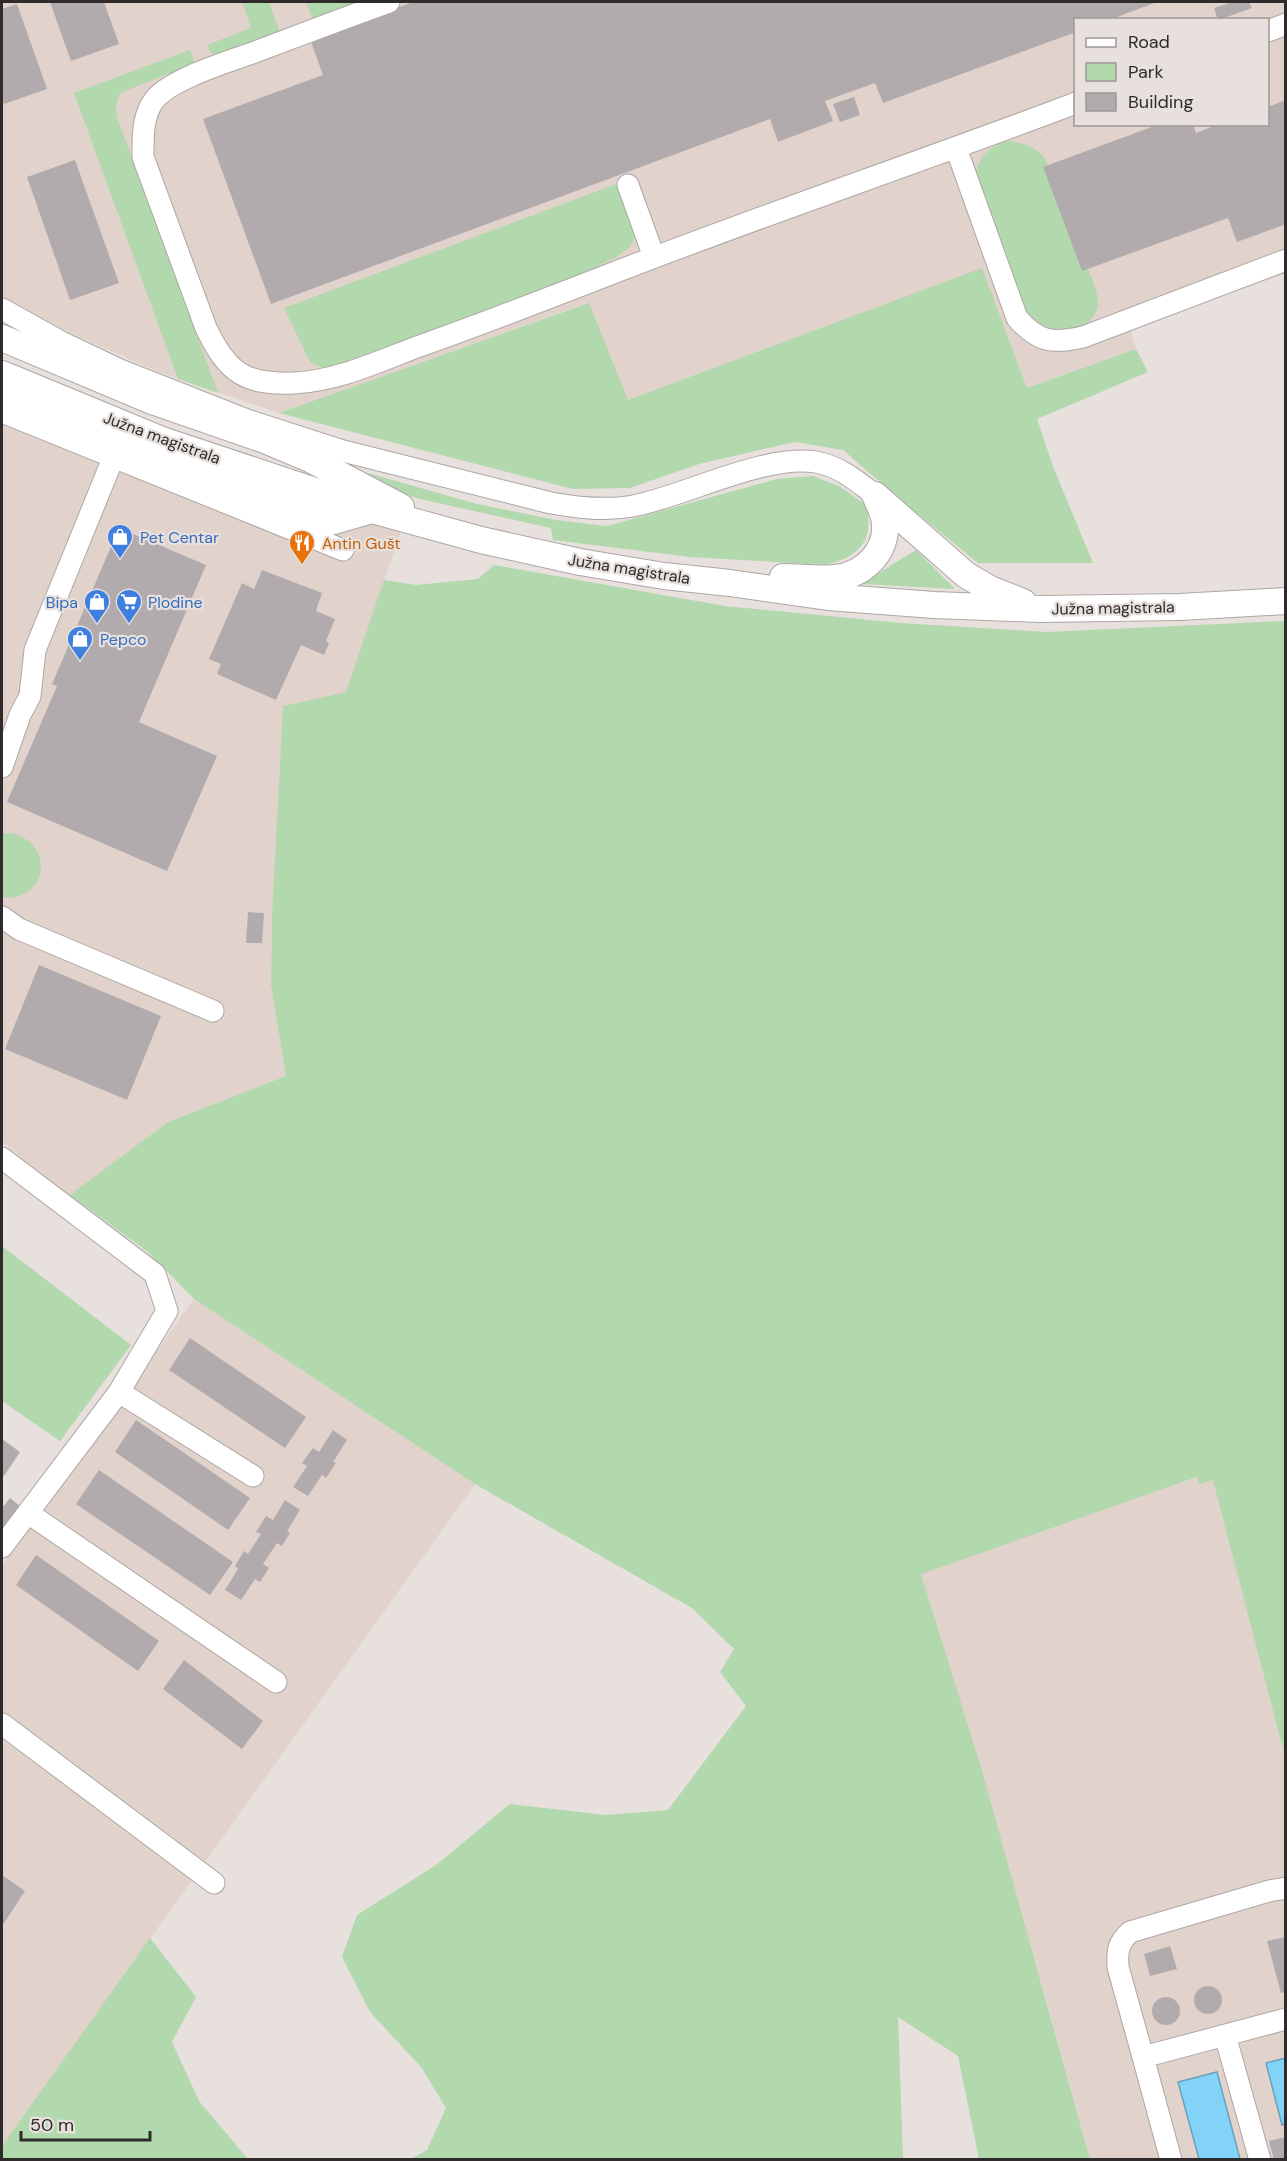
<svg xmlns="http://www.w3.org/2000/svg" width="1287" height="2161" font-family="'DM Sans',sans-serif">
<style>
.built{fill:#e1d2cb;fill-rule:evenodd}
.green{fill:#b2d8ae}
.water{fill:#83d3f8;stroke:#6aa1ba;stroke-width:1.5}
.building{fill:#b2abae}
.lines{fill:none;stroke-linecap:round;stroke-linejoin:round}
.minor-casing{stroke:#ada7a4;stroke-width:23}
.major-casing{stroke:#ada7a4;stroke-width:28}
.minor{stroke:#fff;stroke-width:21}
.major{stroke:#fff;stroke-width:26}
.labels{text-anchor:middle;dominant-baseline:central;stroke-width:4.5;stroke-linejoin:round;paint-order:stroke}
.street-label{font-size:16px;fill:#2e2b2a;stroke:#e7e0dc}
.shop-label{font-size:16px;fill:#366cbe;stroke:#e7e0dc;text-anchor:start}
.food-label{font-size:16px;fill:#c56008;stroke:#e7e0dc;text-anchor:start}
</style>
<rect width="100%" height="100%" fill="#e7e0dc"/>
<path class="built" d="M2 2H1285V274L1130 329 1136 349 1027 388 982 269 628 400 588 303 279 413 159 372 36 318 2 298ZM1076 20H1268V124H1076Z
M2 387 402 528 346 692 283 706 272 914 271 986 286 1076 168 1122 70 1195 2 1142Z
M194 1299 475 1484 2 2146V1565Z
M1198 1477 1214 1480 1285 1757V2159H1090L1045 1995 921 1573Z"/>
<path class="green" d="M242 2H269L280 33 217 55 210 52 207 45 251 28Z
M306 2H364L313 21Z
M190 50 195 63 120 93 116 105 117 117 218 393 178 379 74 93Z
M1009 141C1027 144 1040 147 1048 165L1044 167 1082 271 1088 269C1092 279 1097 290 1098 301 1099 326 1064 339 1044 330 1034 326 1030 319 1024 310L976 175C979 155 989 146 1009 141Z
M619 183 633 221 635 238 629 248 616 257 560 286 333 368H323L310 362 284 308Z
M982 268 1027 388 1136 349 1148 372 1037 419 1054 469 1093 563H978L902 501 843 450 795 442 699 464 630 488 573 489 279 413 589 303 628 400Z
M315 458 477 504 556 520 607 526 777 479 813 476 839 486 866 505C875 541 859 556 826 565L690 557 553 540 551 528 420 499 347 476Z
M916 550 955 589 861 584Z
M494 565 725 606 901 623 1047 632 1285 621V1757L1213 1480 1199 1484 1197 1477 921 1574 982 1771 1090 2159H979L958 2056 898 2017 903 2159H411L427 2150 446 2108 422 2068 370 2012 342 1957 357 1915 436 1865 510 1804 605 1815 668 1810 746 1706 720 1672 734 1649 692 1608 475 1484 194 1299 148 1252 70 1195 168 1122 286 1076 271 986 272 914 283 706 346 692 384 580 416 585 478 579Z
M11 833C57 844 47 903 2 897V834Z
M2 1246 131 1345 60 1441 2 1401Z
M150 1938 196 1997 172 2042 199 2101 247 2158 258 2159H2V2146Z"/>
<path class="water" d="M1285 2058 1286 2124 1282 2125 1266 2063Z
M1217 2072 1240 2159H1199L1178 2082Z"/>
<path class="building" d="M50 2H104L119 44 71 61Z
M413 2H1157L1109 20H1076V32L883 103 875 83 825 101 833 121 778 142 770 119 271 304 203 119 323 75 310 39Z
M1232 2H1249L1252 8 1218 20 1214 8Z
M17 4 47 89 4 104 2 96V9Z
M854 97 860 115 840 122 833 104Z
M1286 100V224L1237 242 1228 218 1082 271 1043 167 1160 124H1193L1196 133 1219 124H1268V107Z
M75 160 119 283 70 300 27 177Z
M119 528 206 565 139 722 217 756 167 871 7 802 57 686 52 684Z
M262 570 322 593 316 611 335 619 326 641 329 643 324 655 301 645 276 700 217 674 221 664 209 659 242 583 254 589Z
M248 912 264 913 262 943H246Z
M39 965 161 1016 127 1100 5 1049Z
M190 1338 306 1417 285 1448 169 1370Z
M136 1420 250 1498 228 1530 115 1452Z
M333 1430 347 1440 333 1462 336 1463 326 1478 322 1475 308 1496 293 1487 307 1466 302 1463 313 1448 319 1452Z
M2 1439 20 1452 4 1476 2 1474Z
M99 1470 233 1562 210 1595 76 1504Z
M10 1498 20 1506 2 1529V1508Z
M285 1500 300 1510 287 1531 290 1533 282 1546 277 1543 263 1564 269 1568 260 1582 255 1579 241 1600 225 1590 238 1569 235 1566 244 1551 248 1554 261 1534 256 1532 266 1516 273 1520Z
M36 1555 159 1641 138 1671 16 1585Z
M184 1660 263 1721 242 1749 163 1689Z
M2 1875 25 1891 2 1926Z
M1286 1937V1992L1281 1993 1267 1941Z
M1170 1946 1177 1969 1150 1976 1144 1954Z
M1194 2000a14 14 0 1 1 28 0a14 14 0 1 1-28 0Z
M1152 2011a14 14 0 1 1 28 0a14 14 0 1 1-28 0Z
M1286 2137V2160H1274L1269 2141Z"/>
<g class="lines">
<defs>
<path id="minor" d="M389 2C344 18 300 35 255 52 228 62 173 78 155 99 142 115 143 138 143 157L206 328C227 372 244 385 294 383 337 381 377 362 417 347 481 324 544 300 608 275 762 215 920 162 1076 103
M1268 31 1286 24
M956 148 1017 318C1038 342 1052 344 1083 337L1286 260
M628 185 654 257
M2 309 61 342 120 370 247 420 343 451 551 503C579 508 606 511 633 506 685 496 764 454 816 462 839 466 857 481 875 495
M2 412 343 550
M2 767 20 715 30 696 35 650 114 456
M2 917 19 929 213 1011
M2 1158 155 1274 167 1311 119 1392 2 1547
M119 1392 253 1476
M28 1513 276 1682
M2 1724 214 1883
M1225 2035 1260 2160
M1143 2057 1118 1967C1117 1951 1118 1943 1130 1932L1269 1891 1286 1888
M1171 2160 1143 2057 1286 2019"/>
<path id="major" d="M2 338 152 401 265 440 310 459 401 507
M2 374 162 440 372 510 481 540 580 562 664 576 730 583 828 597 934 605 1040 609 1180 607 1286 601
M2 397 218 482 330 522 372 510
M876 496 966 575 990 589 1023 602
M783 577C799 577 818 580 835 578 865 575 891 549 884 517 882 510 878 502 875 495"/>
</defs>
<use href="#minor" class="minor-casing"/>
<use href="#major" class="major-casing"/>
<use href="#minor" class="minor"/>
<use href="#major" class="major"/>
</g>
<defs>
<symbol id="shop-pin" viewBox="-11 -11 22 30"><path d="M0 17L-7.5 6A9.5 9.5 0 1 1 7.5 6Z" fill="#3f7fe0" stroke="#e7e0dc"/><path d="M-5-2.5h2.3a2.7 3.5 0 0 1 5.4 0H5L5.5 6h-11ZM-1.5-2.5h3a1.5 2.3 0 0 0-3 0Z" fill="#fff"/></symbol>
<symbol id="restaurant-pin" viewBox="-11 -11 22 30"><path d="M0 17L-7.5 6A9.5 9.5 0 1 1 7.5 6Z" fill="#e8710a" stroke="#e7e0dc"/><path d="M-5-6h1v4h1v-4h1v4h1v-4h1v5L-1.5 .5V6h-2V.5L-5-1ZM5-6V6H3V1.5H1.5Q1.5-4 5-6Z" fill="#fff"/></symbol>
<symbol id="supermarket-pin" viewBox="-11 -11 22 30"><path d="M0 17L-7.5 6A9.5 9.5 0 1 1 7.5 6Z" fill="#3f7fe0" stroke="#e7e0dc"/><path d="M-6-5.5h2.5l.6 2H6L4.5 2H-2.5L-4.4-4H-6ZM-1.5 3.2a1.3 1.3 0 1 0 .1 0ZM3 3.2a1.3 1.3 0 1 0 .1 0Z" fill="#fff"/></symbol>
</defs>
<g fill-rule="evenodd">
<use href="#shop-pin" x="105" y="522" width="30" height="40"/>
<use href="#restaurant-pin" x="287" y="528" width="30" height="40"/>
<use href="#shop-pin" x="82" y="587" width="30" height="40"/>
<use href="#supermarket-pin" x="114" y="587" width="30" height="40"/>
<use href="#shop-pin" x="65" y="624" width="30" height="40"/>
</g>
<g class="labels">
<g class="street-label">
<text transform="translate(162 438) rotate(20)">Južna magistrala</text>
<text transform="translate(629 569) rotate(9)">Južna magistrala</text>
<text transform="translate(1113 608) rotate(-1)">Južna magistrala</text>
</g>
<g class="shop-label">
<text x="140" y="537">Pet Centar</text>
<text x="78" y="602" text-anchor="end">Bipa</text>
<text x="148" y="602">Plodine</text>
<text x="100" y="639">Pepco</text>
</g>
<g class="food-label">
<text x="322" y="543">Antin Gušt</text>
</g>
</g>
<rect width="1287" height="2161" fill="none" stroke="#2e2b2a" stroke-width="6"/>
<rect x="1074" y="18" width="195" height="108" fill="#e7e0dc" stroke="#9d9895" stroke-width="1.5"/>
<rect x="1086" y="38" width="30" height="9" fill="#ffffff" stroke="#9d9895" stroke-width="1.5"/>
<text x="1128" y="48" font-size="18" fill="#2e2b2a">Road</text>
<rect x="1086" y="63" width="30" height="18" fill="#b2d8ae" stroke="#9d9895" stroke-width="1.5"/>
<text x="1128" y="78" font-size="18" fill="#2e2b2a">Park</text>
<rect x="1086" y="93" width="30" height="18" fill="#b2abae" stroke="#9d9895" stroke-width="1.5"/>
<text x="1128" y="108" font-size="18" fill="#2e2b2a">Building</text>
<path d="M21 2131v9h129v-9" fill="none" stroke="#2e2b2a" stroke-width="3"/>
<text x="30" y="2131" font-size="18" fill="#2e2b2a" stroke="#e7e0dc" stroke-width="4.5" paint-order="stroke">50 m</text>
</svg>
